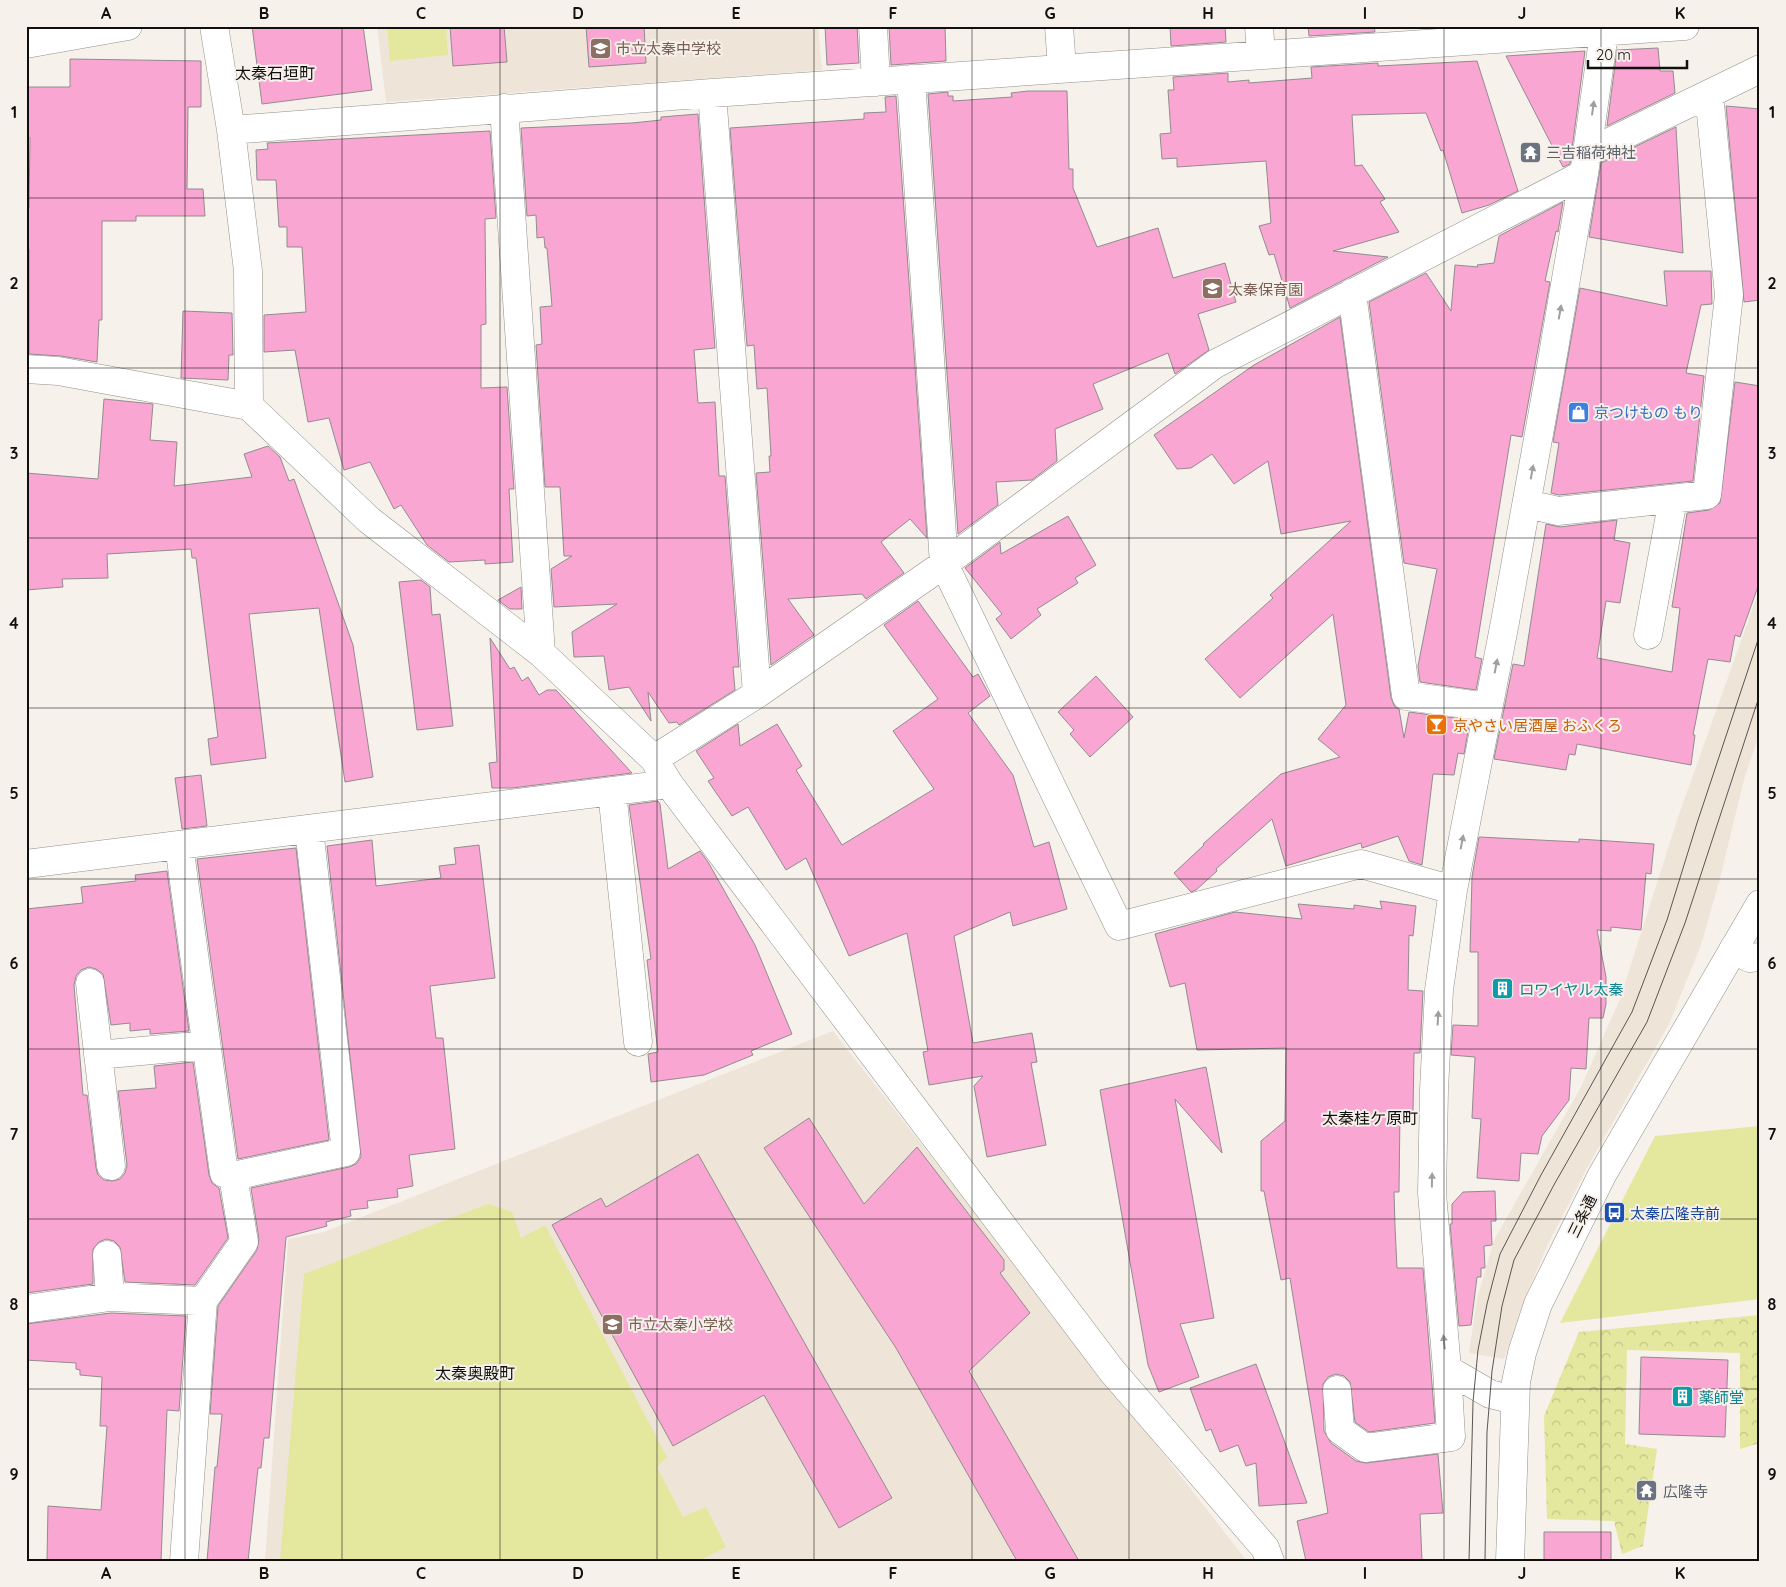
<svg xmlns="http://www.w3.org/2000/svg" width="1786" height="1587" font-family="Quicksand,'Noto Sans JP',sans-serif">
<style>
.built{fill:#eee5d8}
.green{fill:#e4e79e}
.forest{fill:url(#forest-crowns)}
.building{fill:#f9a6d2;stroke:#938b8f}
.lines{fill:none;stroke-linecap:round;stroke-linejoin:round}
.minor-casing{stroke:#94908a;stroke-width:29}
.major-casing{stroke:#94908a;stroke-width:29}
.minor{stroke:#fff;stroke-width:28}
.major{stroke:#fff;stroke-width:28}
.tram{stroke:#595653;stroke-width:1}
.oneway{fill:#a09f9f}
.grid{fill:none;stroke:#12100e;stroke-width:1;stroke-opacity:0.55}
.labels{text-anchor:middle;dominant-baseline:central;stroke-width:4;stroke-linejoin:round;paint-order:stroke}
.education-label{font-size:15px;fill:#785e54;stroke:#f6f1eb;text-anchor:start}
.worship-label{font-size:15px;fill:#5b616d;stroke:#f6f1eb;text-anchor:start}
.shop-label{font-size:15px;fill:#366cbe;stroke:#f6f1eb;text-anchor:start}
.food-label{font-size:15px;fill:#c56008;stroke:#f6f1eb;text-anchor:start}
.culture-label{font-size:15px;fill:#0d838f;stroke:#f6f1eb;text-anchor:start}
.transit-label{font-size:15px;fill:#164399;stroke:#f6f1eb;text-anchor:start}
.street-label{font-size:15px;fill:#12100e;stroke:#f6f1eb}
.neighbourhood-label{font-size:16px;fill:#12100e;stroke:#f6f1eb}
.neatline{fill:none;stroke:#12100e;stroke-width:2}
.grid-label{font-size:16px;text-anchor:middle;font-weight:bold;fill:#12100e}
</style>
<defs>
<pattern id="forest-crowns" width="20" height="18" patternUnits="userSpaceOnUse" patternTransform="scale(1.25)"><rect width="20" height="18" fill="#e4e79e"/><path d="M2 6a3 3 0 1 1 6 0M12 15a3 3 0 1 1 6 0" fill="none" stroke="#c3c587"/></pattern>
</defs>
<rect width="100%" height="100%" fill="#f6f1eb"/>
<path class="built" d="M377 26H818L822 70 386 102Z
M1760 588V732L1745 776 1719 882 1701 945 1669 1024 1588 1166 1547 1246 1524 1300 1504 1359 1469 1353 1477 1299 1494 1240 1581 1087 1620 999 1677 820Z
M833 1031 1247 1561H265L288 1239 324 1232Z"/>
<path class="green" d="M387 26H446L448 55 390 61Z
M1760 1126V1299L1560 1323 1655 1136Z
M488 1204 512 1212 521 1238 545 1225 667 1457 657 1467 683 1517 706 1507 726 1547 699 1561H280L304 1274Z"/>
<path class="forest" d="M1760 1315V1443L1740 1449V1353L1627 1350 1625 1444 1657 1449 1643 1546 1622 1554 1614 1521 1547 1519 1544 1416 1579 1332Z"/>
<path class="building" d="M252 26H363L372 90 262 104Z
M450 26H504L507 62 453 66Z
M586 26H644L646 63 589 67Z
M825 26H857L859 63 827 65Z
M889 26H945L946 61 891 65Z
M1170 26H1225L1226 42 1171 46Z
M1308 26H1374L1375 32 1309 36Z
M1658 48 1660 71H1673L1675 93 1607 126 1617 50Z
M1585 51 1570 164 1563 167 1506 56Z
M70 59 201 61V107H188L187 189H203L205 216H136V221H102V320H99L97 362 61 356 29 354V249L26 248V208H29L30 138H27L26 87H70Z
M1477 61 1518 191 1489 205 1462 213 1443 150 1441 151 1426 113 1352 115 1355 166 1362 165 1385 199 1380 202 1399 232 1333 251 1388 257 1290 308 1274 254 1269 255 1259 226 1271 223 1266 161 1177 167V158L1162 159 1160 134 1171 133 1168 90H1174L1173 77 1228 73V82L1249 80V83L1312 78 1311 67 1378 63V66Z
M1028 91H1067L1069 169H1073V188L1097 247 1158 228 1173 278 1225 263 1236 302 1198 314 1209 350 1175 374 1168 353 1093 384 1103 409 1055 429 1057 461 1032 480 996 482 998 505 958 534 928 94 948 92V96H953V101L1012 97 1011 93Z
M896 96 927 538 910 519 881 542 904 573 866 599 862 594 788 599 814 635 771 665 756 473 770 472 769 456H771L767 388 757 389 754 345 747 346 730 128 864 119V113L886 112 885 97Z
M1726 106 1760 109V300L1744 302Z
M698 114 715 348 694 350 698 403 715 402 719 476H725L739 667H733L735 690 679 725 677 722 669 723 648 692 651 721 629 687 609 690 604 656 574 657 572 632 617 604 554 607 551 569 572 556H564L560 487H545L536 345 542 344 540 307 552 306 547 248H545L544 237 537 238 536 215 527 216 521 128 632 123 661 120V117Z
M1676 127 1683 253 1589 237 1601 163Z
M490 131 496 218 485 219 486 324 481 325V388L507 387 514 489H509L513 562 485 564V560L449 562 427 545 401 505 394 509 370 462 344 470 329 418 308 422 295 350 264 352V315L306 312 302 247H287V227H279L276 180H257L256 150 268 149 267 143Z
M1563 202 1558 232 1556 231 1545 281 1550 282 1522 437 1511 435 1475 657 1482 659 1476 690 1420 682 1418 666 1437 569 1404 563 1369 302 1426 273 1451 311 1455 265 1478 267 1477 265 1494 263 1499 236Z
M1664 271H1711L1712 304 1701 305 1686 373 1704 376 1693 481 1559 495 1551 493 1559 443 1553 442 1580 288 1667 306Z
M183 311 232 313 233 355H229L228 380 181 378Z
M1340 317 1391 698 1395 707 1399 709 1404 738 1409 712 1470 720 1464 754 1458 753 1454 775 1433 774 1422 865 1409 861 1398 836 1362 848 1361 843 1286 866 1272 819 1216 869 1217 871 1196 890 1191 892 1174 873 1204 845 1203 844 1281 774 1340 757 1318 739 1346 705 1333 614 1240 698 1205 659 1273 598 1270 595 1351 521 1281 534 1268 461 1234 484 1212 454 1191 468 1177 469 1154 435 1254 365Z
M1735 382 1760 386V581L1740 637 1735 635 1730 662 1708 659 1693 735H1695L1691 765 1577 744 1575 755 1569 754 1566 770 1494 759 1513 664 1524 666 1546 524 1560 527 1617 520 1614 540 1630 543 1620 603 1606 601 1597 658 1672 672 1680 608 1672 607 1687 513 1709 510 1720 503Z
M104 399 153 404 150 440 177 442 174 486 252 477 244 454 268 446 280 457 289 481 294 479 353 645 373 777 345 782 319 608 249 614 266 758 211 765 208 739 218 737 196 558H192L191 549 107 554 108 578 62 579 63 587 26 590V473L98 479Z
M1068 516 1096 565 1075 578 1078 583 1037 609 1041 615 1011 639 996 619 1002 614 965 568 1000 542 1001 554Z
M421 580 430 587 432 615 440 614 453 726 417 730 399 582Z
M521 587 522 609H510L498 600Z
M918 601 973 677 978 674 990 696 968 713 1013 775 1034 847 1049 842 1067 909 1013 926 1010 912 954 936 973 1043 1032 1033 1037 1062 1031 1063 1046 1145 987 1157 974 1086 983 1076 929 1085 923 1052 928 1051 907 933 849 956 806 858 786 870 748 807 732 816 708 781 714 778 696 751 738 724 740 746 777 724 802 766 796 770 842 845 934 789 893 731 938 699 884 625Z
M490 638 510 669 514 667 522 681 528 677 539 695 547 690H556L632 773 512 788H492L489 763 497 762Z
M1096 676 1133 717 1090 757 1070 734 1074 730 1058 712Z
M201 775 207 826 182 829 175 778Z
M658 801 660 804 668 869 700 851 708 862 755 945 792 1034 751 1051 753 1055 704 1075 651 1082 648 1054 658 1052 647 960 651 959 629 805Z
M1479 837 1579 842V839L1654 844 1651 874 1646 873 1641 930 1611 927V931L1597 930 1606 977V1004L1603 1018H1589L1586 1069 1571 1068 1569 1100 1542 1136 1538 1154 1521 1153 1519 1181 1477 1178 1481 1119 1472 1118 1475 1057 1451 1055 1453 1025 1478 1026V952H1470L1472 877Z
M372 840 376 886 441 878 439 866 456 864 454 848 479 845 495 978 430 986 436 1038H443L455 1149 409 1155 413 1186 397 1189 398 1197 367 1201 368 1208 350 1210 351 1216 326 1222 327 1226 286 1237 269 1438H264L261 1468H258L248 1561H207L215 1467H217L222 1414H210L218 1306 257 1250 259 1239 251 1188 349 1167 356 1164 361 1157 327 846Z
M296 848 329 1140 238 1159 197 859Z
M167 871 189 1031 150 1034V1029L130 1031V1023L111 1025 103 974 96 969 89 967 81 970 76 976 74 985 83 1095H87L96 1168 98 1175 104 1180 113 1181 120 1179 125 1173 127 1165 118 1091 156 1088 154 1066 193 1062 209 1175 212 1183 219 1188 228 1238 195 1285 125 1282 120 1247 114 1241 106 1239 99 1242 93 1249V1284L26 1293V909L83 903 81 887 136 881 135 875Z
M1380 901 1416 906 1413 936 1409 935 1408 990 1423 991 1420 1053H1414L1413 1112 1400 1111 1399 1192H1394L1395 1227 1397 1268H1423L1435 1423 1369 1432 1355 1422 1350 1382 1344 1376 1336 1374 1328 1377 1323 1384 1324 1431 1331 1443 1356 1461 1366 1463 1438 1454 1443 1513 1420 1514 1422 1561H1306L1297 1521 1328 1513 1290 1278 1281 1280 1264 1191H1261V1141L1285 1121 1286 1048 1197 1050 1185 983 1170 987 1155 934 1235 912 1302 919 1298 904 1354 909V905L1382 909Z
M1206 1067 1222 1153 1175 1099 1214 1318 1180 1324 1199 1377 1159 1392 1148 1365 1100 1090Z
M809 1118 864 1204 917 1147 1004 1260V1270L1000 1273 1030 1313 969 1371 1079 1561H1017L896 1348 764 1148Z
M698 1154 892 1498 839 1528 764 1395 673 1446 552 1225 601 1198 606 1207Z
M1495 1191 1496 1221H1491L1492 1245 1484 1246 1485 1268H1481V1277H1477L1471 1325 1459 1326 1450 1224H1452V1204L1463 1192Z
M111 1313 186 1316 179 1411 167 1410 161 1561H47L48 1506 101 1510 107 1426H100L102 1377 80 1375V1370L76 1369V1363L26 1360V1324Z
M1641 1357 1728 1360 1725 1437 1639 1434Z
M1256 1364 1307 1503 1259 1506 1256 1463 1246 1466 1238 1445 1220 1452 1211 1429 1206 1431 1190 1388Z
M1544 1532H1611V1561H1544Z"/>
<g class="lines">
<defs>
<path id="minor" d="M214 26 231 130 248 271 249 406
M873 26 876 82
M1059 26 1062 68
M1259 26 1261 55
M26 44 128 26
M911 79 944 564 1119 926 1361 864 1453 890
M712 93 757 694
M504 108 541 653
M231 130 712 93 1685 26
M1587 153 1760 69
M1352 293 1406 696 1488 707
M26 369 58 371 249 406 369 520 541 653 654 759 669 784 1112 1371 1265 1548 1270 1561
M1527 504 1558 511 1707 495 1729 295 1709 94
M1648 635 1673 499
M654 759 757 694 944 564 1215 364 1584 174
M612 791 638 1042
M179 845 224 1173 233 1176 346 1152 309 829
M26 864 669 784
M1734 948 1749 958 1760 957
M90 983 111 1166
M98 1055 206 1045
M107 1255 110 1297
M26 1309 110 1297 203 1301
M1337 1390 1340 1430 1365 1448 1451 1437 1447 1369
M1514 1400 1490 1394 1447 1369 1432 1193 1434 1090 1439 990 1453 890 1505 622 1549 378 1584 174 1605 26
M184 1561 203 1301 244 1242 233 1176"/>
<path id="major" d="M1510 1561 1516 1382 1522 1353 1538 1304 1602 1175 1760 904"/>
</defs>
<use href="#minor" class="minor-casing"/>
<use href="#major" class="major-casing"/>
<use href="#minor" class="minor"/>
<use href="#major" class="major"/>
<path class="tram" d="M1469 1561 1473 1402 1478 1350 1487 1304 1500 1254 1541 1175 1632 1012 1667 920 1697 823 1760 634
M1485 1561 1487 1432 1492 1371 1502 1306 1514 1260 1555 1183 1647 1022 1685 923 1760 694"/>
</g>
<defs><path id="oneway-solid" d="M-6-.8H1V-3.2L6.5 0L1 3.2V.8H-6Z" transform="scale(1.25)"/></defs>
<g class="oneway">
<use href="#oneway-solid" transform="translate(1593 108) rotate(-82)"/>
<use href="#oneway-solid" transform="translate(1560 312) rotate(-80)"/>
<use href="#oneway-solid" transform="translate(1532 472) rotate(-80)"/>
<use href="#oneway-solid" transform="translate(1496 666) rotate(-79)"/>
<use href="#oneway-solid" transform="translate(1462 842) rotate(-79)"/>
<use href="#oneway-solid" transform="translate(1438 1018) rotate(-87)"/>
<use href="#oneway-solid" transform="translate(1432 1180) rotate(-89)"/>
<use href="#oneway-solid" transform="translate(1444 1342) rotate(-96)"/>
</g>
<path class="grid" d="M185 26V1561M342 26V1561M500 26V1561M657 26V1561M814 26V1561M972 26V1561M1129 26V1561M1286 26V1561M1444 26V1561M1601 26V1561M26 198H1760M26 368H1760M26 538H1760M26 708H1760M26 879H1760M26 1049H1760M26 1219H1760M26 1389H1760"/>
<defs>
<symbol id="school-square" viewBox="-11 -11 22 22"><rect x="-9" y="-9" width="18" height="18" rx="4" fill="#8d6e63" stroke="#f6f1eb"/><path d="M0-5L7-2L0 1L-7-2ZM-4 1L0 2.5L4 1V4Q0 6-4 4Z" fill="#fff"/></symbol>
<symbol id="temple-square" viewBox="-11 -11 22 22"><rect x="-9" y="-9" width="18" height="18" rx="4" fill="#6b7280" stroke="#f6f1eb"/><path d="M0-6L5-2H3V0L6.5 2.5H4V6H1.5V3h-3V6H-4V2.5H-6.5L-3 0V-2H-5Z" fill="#fff"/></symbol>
<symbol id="shop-square" viewBox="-11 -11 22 22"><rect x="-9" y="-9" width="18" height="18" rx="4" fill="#3f7fe0" stroke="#f6f1eb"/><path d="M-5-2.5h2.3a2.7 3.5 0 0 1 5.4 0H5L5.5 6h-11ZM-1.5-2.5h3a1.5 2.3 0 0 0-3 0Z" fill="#fff"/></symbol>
<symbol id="bar-square" viewBox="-11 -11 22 22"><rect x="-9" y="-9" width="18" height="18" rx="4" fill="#e8710a" stroke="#f6f1eb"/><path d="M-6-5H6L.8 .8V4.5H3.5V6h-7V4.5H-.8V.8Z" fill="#fff"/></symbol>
<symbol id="building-square" viewBox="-11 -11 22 22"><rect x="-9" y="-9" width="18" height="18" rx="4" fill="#0f9aa8" stroke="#f6f1eb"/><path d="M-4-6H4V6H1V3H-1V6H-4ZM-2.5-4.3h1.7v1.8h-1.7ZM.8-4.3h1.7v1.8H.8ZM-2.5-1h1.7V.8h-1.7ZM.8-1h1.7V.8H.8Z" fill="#fff"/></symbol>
<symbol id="bus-square" viewBox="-11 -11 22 22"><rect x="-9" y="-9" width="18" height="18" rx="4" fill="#1a4fb4" stroke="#f6f1eb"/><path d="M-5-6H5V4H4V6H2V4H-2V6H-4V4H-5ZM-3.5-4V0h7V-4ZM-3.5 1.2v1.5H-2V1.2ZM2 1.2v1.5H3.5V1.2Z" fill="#fff"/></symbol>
</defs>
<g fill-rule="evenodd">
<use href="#school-square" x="588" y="36" width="25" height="25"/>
<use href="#temple-square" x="1518" y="140" width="25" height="25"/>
<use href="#school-square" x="1200" y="276" width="25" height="25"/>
<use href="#shop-square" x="1566" y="400" width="25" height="25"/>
<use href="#bar-square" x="1424" y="712" width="25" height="25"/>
<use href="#building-square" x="1490" y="976" width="25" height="25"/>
<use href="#bus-square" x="1602" y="1200" width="25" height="25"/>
<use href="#school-square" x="600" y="1312" width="25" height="25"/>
<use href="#building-square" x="1670" y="1384" width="25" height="25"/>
<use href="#temple-square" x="1634" y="1478" width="25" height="25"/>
</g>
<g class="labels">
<g class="education-label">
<text x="616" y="48">市立太秦中学校</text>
<text x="1228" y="289">太秦保育園</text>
<text x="628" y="1324">市立太秦小学校</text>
</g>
<g class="worship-label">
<text x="1546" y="152">三吉稲荷神社</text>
<text x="1663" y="1491">広隆寺</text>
</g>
<g class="shop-label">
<text x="1594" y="412">京つけもの もり</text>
</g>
<g class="food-label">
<text x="1453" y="725">京やさい居酒屋 おふくろ</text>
</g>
<g class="culture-label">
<text x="1519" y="989">ロワイヤル太秦</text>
<text x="1699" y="1397">薬師堂</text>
</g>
<g class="transit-label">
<text x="1630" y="1213">太秦広隆寺前</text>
</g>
<g class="street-label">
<text transform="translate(1582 1216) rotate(-64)">三条通</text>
</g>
<g class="neighbourhood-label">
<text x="275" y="73">太秦石垣町</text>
<text x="1370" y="1118">太秦桂ケ原町</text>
<text x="475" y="1373">太秦奥殿町</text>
</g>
</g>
<rect width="1786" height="1587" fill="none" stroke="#f6f1eb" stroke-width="55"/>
<path d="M1588 60v8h99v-8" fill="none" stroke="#12100e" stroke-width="2.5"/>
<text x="1596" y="60" font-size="15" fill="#12100e" stroke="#f6f1eb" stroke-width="4" paint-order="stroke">20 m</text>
<rect x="28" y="28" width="1730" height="1532" class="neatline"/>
<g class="grid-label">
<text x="106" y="19">A</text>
<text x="264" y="19">B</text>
<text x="421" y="19">C</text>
<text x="578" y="19">D</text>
<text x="736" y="19">E</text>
<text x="893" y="19">F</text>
<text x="1050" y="19">G</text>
<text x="1208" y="19">H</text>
<text x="1365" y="19">I</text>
<text x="1522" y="19">J</text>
<text x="1680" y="19">K</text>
<text x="14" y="118">1</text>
<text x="1772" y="118">1</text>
<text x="14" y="289">2</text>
<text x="1772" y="289">2</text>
<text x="14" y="459">3</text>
<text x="1772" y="459">3</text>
<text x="14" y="629">4</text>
<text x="1772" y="629">4</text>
<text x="14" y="799">5</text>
<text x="1772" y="799">5</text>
<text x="14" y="969">6</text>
<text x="1772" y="969">6</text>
<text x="14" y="1140">7</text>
<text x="1772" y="1140">7</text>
<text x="14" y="1310">8</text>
<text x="1772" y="1310">8</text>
<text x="14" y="1480">9</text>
<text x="1772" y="1480">9</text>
<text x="106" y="1579">A</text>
<text x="264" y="1579">B</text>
<text x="421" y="1579">C</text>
<text x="578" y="1579">D</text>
<text x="736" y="1579">E</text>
<text x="893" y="1579">F</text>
<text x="1050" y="1579">G</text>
<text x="1208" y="1579">H</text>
<text x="1365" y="1579">I</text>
<text x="1522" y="1579">J</text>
<text x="1680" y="1579">K</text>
</g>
</svg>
